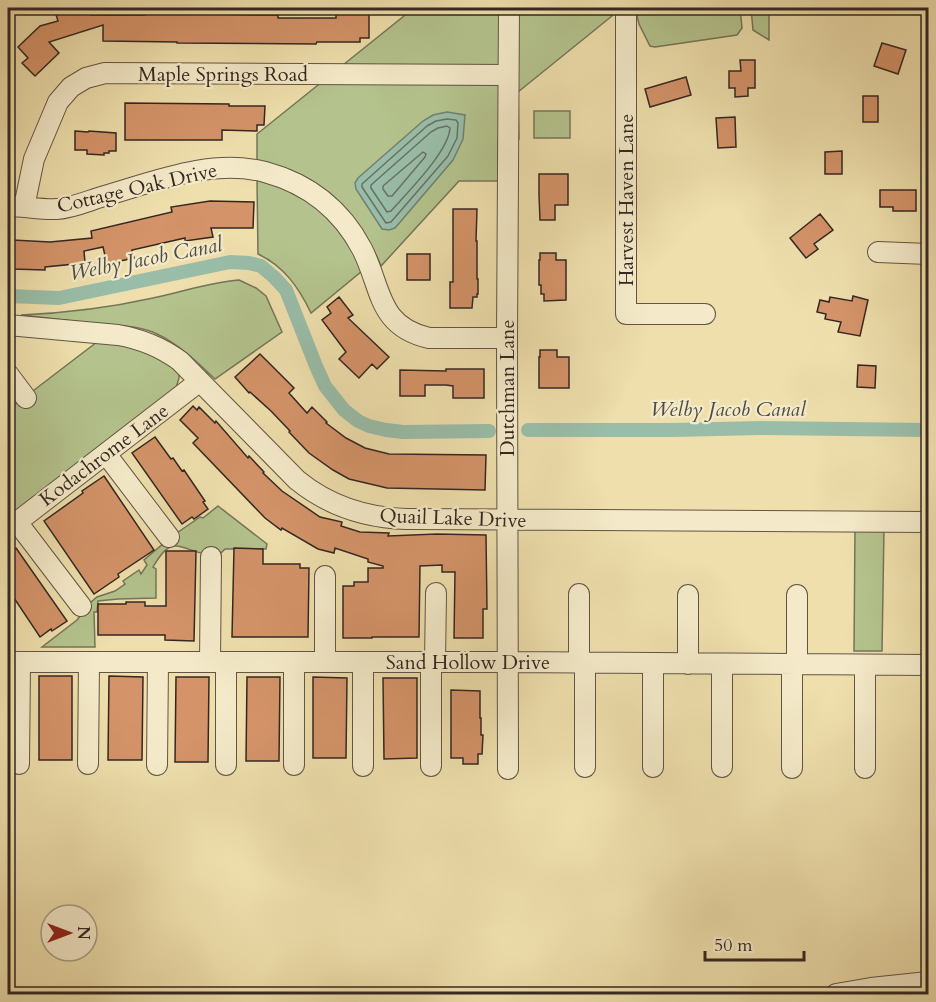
<svg xmlns="http://www.w3.org/2000/svg" width="936" height="1002" font-family="Cardo,serif">
<style>
.green{fill:#b4c38d;stroke:#747558;stroke-width:1.5}
.water{fill:#99bda8;stroke:#718172;stroke-width:1.5}
.lines{fill:none;stroke-linecap:round;stroke-linejoin:round}
.shore{stroke:#667265;stroke-width:1.5}
.canal{stroke:#99bda8;stroke-width:14}
.building{fill:#d49369;stroke:#342722;stroke-width:1.5}
.minor-casing{stroke:#625544;stroke-width:22}
.minor{stroke:#f4eac9;stroke-width:20}
.labels{text-anchor:middle;dominant-baseline:central;stroke-width:4.5;stroke-linejoin:round;paint-order:stroke}
.street-label{font-size:20px;fill:#342722;stroke:#f4eac9}
.water-label{font-size:21px;font-style:italic;fill:#4d4c44;stroke:#f4eac9}
</style>
<rect width="100%" height="100%" fill="#eedfac"/>
<filter id="stains"><feTurbulence type="fractalNoise" baseFrequency=".00333" numOctaves="4"/><feColorMatrix values="0 0 0 0 .2 0 0 0 0 .09 0 0 0 0 .02 0 0 0 .5 -.17"/></filter>
<radialGradient id="worn" r=".72"><stop offset=".6" stop-color="#630" stop-opacity="0"/><stop offset="1" stop-color="#630" stop-opacity=".3"/></radialGradient>
<path class="green" d="M414 8H612V16L518 92 519 139 498 140V181H459L381 266C363 222 331 184 285 168 276 165 266 163 257 161V134Z
M635 8H740L742 28 737 35 655 47 650 46 639 24Z
M751 8H769V40L753 30Z
M534 111H570V138H534Z
M257 180C296 190 325 208 347 241 353 250 357 261 362 271L311 313C299 288 284 266 258 254Z
M239 280 256 288 266 296 282 332 215 379C197 362 180 345 157 334 138 325 119 326 98 324 72 321 47 318 21 315 67 313 108 308 153 298 182 292 210 282 239 280Z
M97 342 137 346 174 366 179 374V378L176 388 8 518V410Z
M218 506 267 544 266 549H225L220 554C215 554 210 555 205 554 177 548 172 534 153 567L156 569V598L118 599 98 601 97 612H94L95 647H42L77 620 91 602 97 597 115 591 125 584 123 581 139 570 141 574 147 565 144 560 171 537 200 517 203 518Z
M855 529H884L882 651H854Z"/>
<path class="water" d="M447 112 465 115 463 139 453 160 395 228 389 230 382 229 356 189 355 183 358 178 423 121 433 115Z"/>
<g class="lines">
<path class="shore" d="M447 119 456 120 458 123 457 138 448 156 391 222 386 223 362 187V184L427 126 436 121Z
M447 126 450 128C449 151 407 193 391 211L387 212 371 188V185L431 132 438 128Z
M423 152 426 154 425 157 392 196H388L383 189V186Z"/>
<path class="canal" d="M8 296 59 298 230 262 249 263 261 266 274 277 286 290 316 366 325 386 344 410 358 421 369 426 386 430 403 432 489 431
M528 430H672L762 428 928 430"/>
</g>
<path class="building" d="M54 8H89L91 15H145V14H185V9L208 10 207 14 278 15V18H336V12H369V38H360V42H317L316 44 177 43V42L103 41V25L49 42 59 53 35 76 22 63 28 58 18 47 40 26 58 21Z
M882 43 906 50 898 74 874 66Z
M740 60H755V88H748V96L735 97V88H729V71H741Z
M686 77 691 95 650 107 645 89Z
M863 96H878V122H863Z
M125 103 229 104V106H265L264 125H257V131L222 130V140H125Z
M735 117 736 147 718 148 716 118Z
M75 131 88 132 89 131 116 133V151H109V153H104V155L87 154V150H75Z
M842 151V174H825V152Z
M539 174H568V205H555V220H540L539 195Z
M880 190H916V211H893V207H880Z
M210 201 254 202 253 228H211L213 237 185 241V238L132 250 134 258 107 264 103 247 84 251 85 263 45 267V270L12 269 13 240 50 242 92 238 91 231 172 212 171 207Z
M453 209H477L476 241H477V279H478V294H477V297H473L472 308H450V282H453Z
M820 214 833 230 814 244 818 249 806 258 790 238Z
M540 253H556V260H566V300L544 301V294H541V285H539V260H540Z
M407 254H430V280H407Z
M853 296 868 300 860 336 838 332 841 322 825 319 826 314 817 312 820 300 829 302 830 297 852 301Z
M339 297 353 315 348 318 389 357 377 369 372 364 359 378 339 359 346 352 322 320 331 313 327 307Z
M540 350H557V357H569V388H539V357H540Z
M260 354 294 388 289 393 307 413 312 407 327 422 326 423 346 438 365 448 389 454 486 455 485 490 387 488 349 479 333 470 309 453 289 432 290 431 271 411 250 392 249 393 235 377Z
M858 365 876 366 875 388 857 387Z
M446 369H484V398H453V386L446 385H425V396H400V370L446 371Z
M193 406 197 410 199 407 215 423 216 421 248 458 249 456 264 472 263 473 282 491 320 517 342 522 341 526 360 532 389 533 388 536 437 534 486 535 487 609H483V638H454L455 572H442V565L420 566 419 637H372V638H343V586H354V582H368V568H383V566L368 562V559L335 548 334 553 318 549 282 528 281 530 265 518 193 443 198 438 180 420Z
M155 437 171 459 173 458 182 471 184 470 205 501 203 502 208 509 194 519 192 517 182 524 132 453Z
M104 476 154 550 118 574 119 577 94 594 44 521 83 493 82 491Z
M16 548 67 621 52 631 51 629 40 637 8 589V554Z
M234 548 263 549V564H300V568H309L308 637H232Z
M166 551H196L194 641 165 640V635H98V604H126V602H145V606H166Z
M39 676H72V760H39Z
M109 676 143 677 142 760H108Z
M176 677H209L208 762H175Z
M247 677H280L279 761H246Z
M313 677 347 678 346 758H313Z
M383 678H417V758L384 759Z
M451 690 480 691V718H481V735H483L482 754H478V764H463V758H451Z"/>
<g class="lines">
<defs>
<path id="minor" d="M626 8V314H705
M8 206C23 206 43 210 57 209 72 208 88 201 101 197 154 182 210 158 265 172 309 184 341 209 362 249 382 288 377 326 429 338H507
M24 207 34 159 58 102 71 87 86 78 105 73 508 75
M878 252 928 254
M8 325 118 335C141 339 161 347 180 361L297 480C329 506 366 518 407 519L928 522
M8 374 26 398
M106 454 169 537
M17 522 81 606
M8 529 200 381
M579 594V663
M797 595V664
M8 662H508L928 665
M210 662 211 557
M325 662V576
M435 662 436 593
M688 664V595
M19 764 20 662
M88 764 89 662
M157 765 158 662
M226 765V662
M294 765V662
M363 766V662
M431 766V662
M585 767V663
M653 767V663
M722 767V664
M792 768V664
M865 768V665
M508 769 507 338 509 8
M836 994 871 988 928 982"/>
</defs>
<use href="#minor" class="minor-casing"/>
<use href="#minor" class="minor"/>
</g>
<g class="labels">
<g class="street-label">
<text x="223" y="74">Maple Springs Road</text>
<text transform="translate(137 188) rotate(-13)">Cottage Oak Drive</text>
<text transform="translate(626 200) rotate(-90)">Harvest Haven Lane</text>
<text transform="translate(507 388) rotate(-90)">Dutchman Lane</text>
<text transform="translate(104 455) rotate(-37)">Kodachrome Lane</text>
<text transform="translate(453 518) rotate(2)">Quail Lake Drive</text>
<text x="468" y="662">Sand Hollow Drive</text>
</g>
<g class="water-label">
<text transform="translate(146 259) rotate(-11)">Welby Jacob Canal</text>
<text x="728" y="409">Welby Jacob Canal</text>
</g>
</g>
<rect width="936" height="1002" fill="none" stroke="#eedfac" stroke-width="30"/>
<rect x="9" y="9" width="918" height="984" fill="none" stroke="#342722" stroke-width="3"/>
<rect x="15" y="15" width="906" height="972" fill="none" stroke="#342722" stroke-width="1.5"/>
<g transform="translate(69 933) rotate(90)"><circle r="28" fill="#f4eac9" stroke="#a79c86" stroke-width="1.5"/>
<path d="M0-4.5L10 22L0 15L-10 22Z" fill="#8f2418"/>
<text y="-9" font-size="16" font-weight="bold" text-anchor="middle" fill="#342722">N</text>
</g>
<path d="M705 951v9h99v-9" fill="none" stroke="#342722" stroke-width="3"/>
<text x="714" y="951" font-size="18" fill="#342722" stroke="#f4eac9" stroke-width="4.5" paint-order="stroke">50 m</text>
<rect width="100%" height="100%" filter="url(#stains)"/>
<rect width="100%" height="100%" fill="url(#worn)"/>
</svg>
